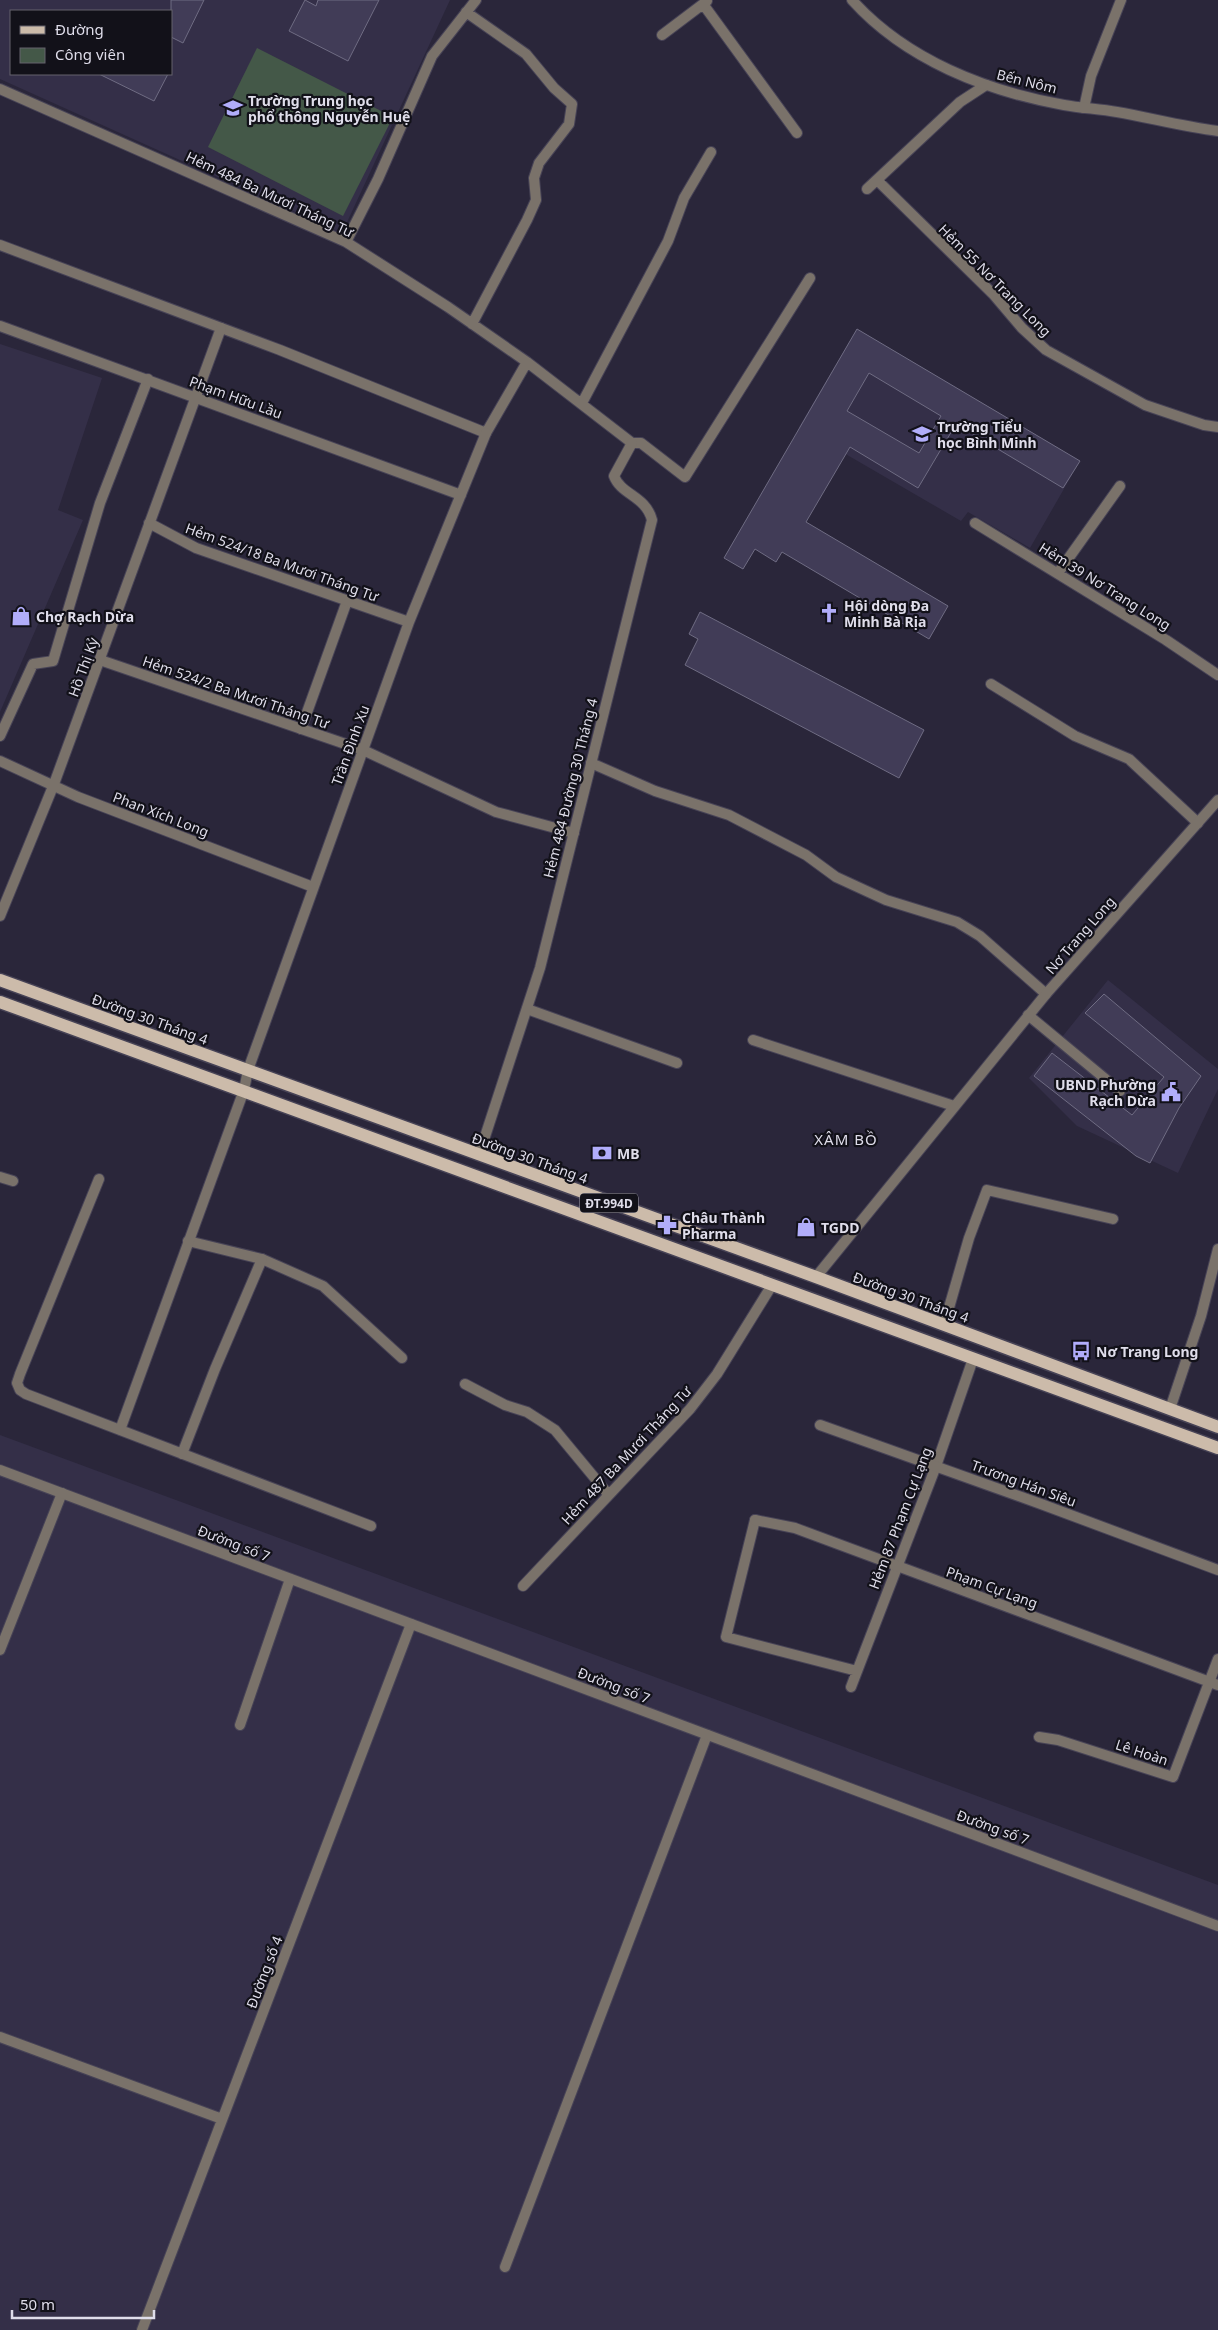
<svg xmlns="http://www.w3.org/2000/svg" width="1218" height="2330" font-family="'Noto Sans',sans-serif">
<style>
.built{fill:#342f48;fill-rule:evenodd}
.green{fill:#445848}
.building{fill:#413c57;stroke:#6f6c83;fill-rule:evenodd}
.lines{fill:none;stroke-linecap:round;stroke-linejoin:round}
.lane-casing{stroke:#474356;stroke-width:12}
.street-casing{stroke:#474356;stroke-width:12}
.primary-casing{stroke:#474356;stroke-width:15}
.lane{stroke:#7a726a;stroke-width:10}
.street{stroke:#7a726a;stroke-width:10}
.primary{stroke:#cba;stroke-width:12}
.labels{text-anchor:middle;dominant-baseline:central;stroke-width:4.5;stroke-linejoin:round;paint-order:stroke}
.shield{fill:#121119;stroke:#a2a0ab;stroke-width:1}
.shield-label{font-size:12px;font-weight:bold;fill:#dfddea}
.street-label{font-size:14px;fill:#dfddea;stroke:#121119}
.poi-label{font-size:14px;font-weight:bold;fill:#dfddea;stroke:#121119;text-anchor:start}
.neighbourhood-label{font-size:15px;letter-spacing:1px;fill:#dfddea;stroke:#121119}
</style>
<rect width="100%" height="100%" fill="#2a263a"/>
<path class="built" d="M0 0H450L342 233 0 79ZM11 11H171V74H11Z
M857 329 1080 461 1030 548 968 512 961 521 799 427Z
M0 344 102 378 58 510 83 520 0 712Z
M1108 980 1218 1069V1089L1178 1173 1077 1126 1029 1078Z
M0 1435 1218 1885V2330H0Z"/>
<path class="green" d="M257 48 393 117 343 216 208 147Z"/>
<path class="building" d="M171 0H204L183 43 171 37Z
M305 0 316 6 318 0H379L348 61 289 31Z
M99 74H168L154 101Z
M857 329 1080 461 1063 488 956 424 918 488 850 447 806 522 948 606 929 639 782 552 776 562 755 549 743 569 724 558ZM869 373 941 416 919 453 847 411Z
M700 612 924 730 899 778 685 665 698 639 689 634Z
M1104 994 1201 1076 1179 1108 1150 1163 1136 1156 1034 1076 1052 1053 1132 1115 1164 1077 1085 1013Z"/>
<g class="lines">
<defs>
<path id="lane" d="M703 4 797 133
M466 12 526 54 554 88 572 104 569 124 539 163 534 178 536 200 527 220 472 324
M662 35 707 1
M0 89 346 242 448 307 527 362 632 443H641L685 477 810 278
M1084 108 1091 76 1121 0
M877 180 994 295 1022 328 1046 350 1145 405 1204 425 1218 427
M867 189 960 102 986 85
M346 242 378 179 432 56 476 0
M0 245 280 350 486 433 527 362
M582 403 668 241 684 198 711 152
M975 523 1166 640 1218 675
M1058 573 1120 486
M991 684 1075 736 1129 759 1198 823
M301 729 347 601
M0 736 33 664 53 661 100 503 148 379
M363 750 496 812 574 833
M591 763 655 791 729 815 806 855 836 877 886 900 957 922 980 936 1046 994
M527 1009 677 1063
M1028 1015 1120 1091
M753 1040 954 1106
M0 1177 13 1181
M188 1241 262 1259 323 1286 402 1358
M944 1325 969 1238 987 1190 1113 1219
M465 1384 505 1405 527 1412 555 1430 608 1494
M1170 1409 1201 1316 1218 1249
M755 1520 726 1637 857 1671
M523 1586 690 1409 717 1374 772 1285
M0 1650 62 1493
M851 1687 936 1466 973 1359
M240 1725 290 1579
M0 2037 222 2119
M505 2267 707 1735
M142 2330 411 1624"/>
<path id="street" d="M852 0C906 60 986 91 1064 105 1081 108 1099 109 1117 112 1151 118 1184 127 1218 131
M0 326 461 495
M149 523 196 548 409 622
M100 660 363 750
M0 761 78 797 313 887
M0 916 54 784 221 328
M479 1155 540 968 652 520C646 496 621 495 614 476L632 443
M99 1179 20 1374 17 1383 20 1390 26 1394 371 1526
M816 1277 1046 994 1218 800
M820 1425 1041 1504 1218 1570
M120 1430 244 1090 248 1070 409 622 486 433
M182 1454 215 1369 262 1259
M0 1470 1218 1926
M755 1520 795 1528 1218 1685
M1039 1737 1058 1740 1173 1777 1218 1659"/>
<path id="primary" d="M0 980 816 1277 1218 1427
M0 1002 1218 1448"/>
</defs>
<use href="#lane" class="lane-casing"/>
<use href="#street" class="street-casing"/>
<use href="#primary" class="primary-casing"/>
<use href="#lane" class="lane"/>
<use href="#street" class="street"/>
<use href="#primary" class="primary"/>
</g>
<defs>
<symbol id="school-bare" viewBox="-9 -9 18 18"><path d="M0-5L7-2L0 1L-7-2ZM-4 1L0 2.5L4 1V4Q0 6-4 4Z" fill="#b1adfa" stroke="#121119" stroke-width="2.5" paint-order="stroke"/></symbol>
<symbol id="church-bare" viewBox="-9 -9 18 18"><path d="M-1.2-6h2.4v3.5h3.3v2.4h-3.3V6h-2.4V-.1h-3.3v-2.4h3.3Z" fill="#b1adfa" stroke="#121119" stroke-width="2.5" paint-order="stroke"/></symbol>
<symbol id="shop-bare" viewBox="-9 -9 18 18"><path d="M-5-2.5h2.3a2.7 3.5 0 0 1 5.4 0H5L5.5 6h-11ZM-1.5-2.5h3a1.5 2.3 0 0 0-3 0Z" fill="#b1adfa" stroke="#121119" stroke-width="2.5" paint-order="stroke"/></symbol>
<symbol id="civic-bare" viewBox="-9 -9 18 18"><path d="M-.6-6.5H3V-4.5H.6V-3L4-1V1h2V6H-6V1h2V-1L-.6-3ZM-1.2 2.5V6h2.4V2.5Z" fill="#b1adfa" stroke="#121119" stroke-width="2.5" paint-order="stroke"/></symbol>
<symbol id="bank-bare" viewBox="-9 -9 18 18"><path d="M-6-4H6V4H-6ZM0-2.3a2.3 2.3 0 1 0 0 4.6a2.3 2.3 0 1 0 0-4.6Z" fill="#b1adfa" stroke="#121119" stroke-width="2.5" paint-order="stroke"/></symbol>
<symbol id="pharmacy-bare" viewBox="-9 -9 18 18"><path d="M-2-6h4v4h4v4h-4v4h-4v-4h-4v-4h4Z" fill="#b1adfa" stroke="#121119" stroke-width="2.5" paint-order="stroke"/></symbol>
<symbol id="bus-bare" viewBox="-9 -9 18 18"><path d="M-5-6H5V4H4V6H2V4H-2V6H-4V4H-5ZM-3.5-4V0h7V-4ZM-3.5 1.2v1.5H-2V1.2ZM2 1.2v1.5H3.5V1.2Z" fill="#b1adfa" stroke="#121119" stroke-width="2.5" paint-order="stroke"/></symbol>
</defs>
<g fill-rule="evenodd">
<use href="#school-bare" x="219" y="94" width="28" height="28"/>
<use href="#school-bare" x="908" y="420" width="28" height="28"/>
<use href="#church-bare" x="815" y="599" width="28" height="28"/>
<use href="#shop-bare" x="7" y="602" width="28" height="28"/>
<use href="#civic-bare" x="1157" y="1078" width="28" height="28"/>
<use href="#bank-bare" x="588" y="1139" width="28" height="28"/>
<use href="#pharmacy-bare" x="653" y="1211" width="28" height="28"/>
<use href="#shop-bare" x="792" y="1213" width="28" height="28"/>
<use href="#bus-bare" x="1067" y="1337" width="28" height="28"/>
</g>
<g class="labels">
<rect class="shield" x="580" y="1193.5" width="58" height="19" rx="4"/>
<g class="shield-label">
<text x="609" y="1203">ĐT.994D</text>
</g>
<g class="street-label">
<text transform="translate(1027 81) rotate(14)">Bến Nôm</text>
<text transform="translate(270 194) rotate(25)">Hẻm 484 Ba Mươi Tháng Tư</text>
<text transform="translate(995 280) rotate(45)">Hẻm 55 Nơ Trang Long</text>
<text transform="translate(236 397) rotate(20)">Phạm Hữu Lầu</text>
<text transform="translate(282 562) rotate(20)">Hẻm 524/18 Ba Mươi Tháng Tư</text>
<text transform="translate(1105 586) rotate(32)">Hẻm 39 Nơ Trang Long</text>
<text transform="translate(83 667) rotate(-70)">Hồ Thị Kỷ</text>
<text transform="translate(236 692) rotate(19)">Hẻm 524/2 Ba Mươi Tháng Tư</text>
<text transform="translate(350 745) rotate(-70)">Trần Đình Xu</text>
<text transform="translate(570 788) rotate(-76)">Hẻm 484 Đường 30 Tháng 4</text>
<text transform="translate(161 814) rotate(21)">Phan Xích Long</text>
<text transform="translate(1080 935) rotate(-49)">Nơ Trang Long</text>
<text transform="translate(150 1019) rotate(20)">Đường 30 Tháng 4</text>
<text transform="translate(530 1158) rotate(20)">Đường 30 Tháng 4</text>
<text transform="translate(911 1297) rotate(20)">Đường 30 Tháng 4</text>
<text transform="translate(626 1455) rotate(-47)">Hẻm 487 Ba Mươi Tháng Tư</text>
<text transform="translate(1024 1483) rotate(20)">Trương Hán Siêu</text>
<text transform="translate(900 1518) rotate(-69)">Hẻm 87 Phạm Cự Lạng</text>
<text transform="translate(234 1543) rotate(21)">Đường số 7</text>
<text transform="translate(992 1587) rotate(20)">Phạm Cự Lạng</text>
<text transform="translate(614 1685) rotate(21)">Đường số 7</text>
<text transform="translate(1142 1752) rotate(18)">Lê Hoàn</text>
<text transform="translate(993 1827) rotate(20)">Đường số 7</text>
<text transform="translate(264 1972) rotate(-69)">Đường số 4</text>
</g>
<g class="poi-label">
<text x="248" y="100">Trường Trung học<tspan x="248" dy="16">phổ thông Nguyễn Huệ</tspan></text>
<text x="937" y="426">Trường Tiểu<tspan x="937" dy="16">học Bình Minh</tspan></text>
<text x="844" y="605">Hội dòng Đa<tspan x="844" dy="16">Minh Bà Rịa</tspan></text>
<text x="36" y="616">Chợ Rạch Dừa</text>
<text x="1156" y="1084" text-anchor="end">UBND Phường<tspan x="1156" dy="16">Rạch Dừa</tspan></text>
<text x="617" y="1153">MB</text>
<text x="682" y="1217">Châu Thành<tspan x="682" dy="16">Pharma</tspan></text>
<text x="821" y="1227">TGDD</text>
<text x="1096" y="1351">Nơ Trang Long</text>
</g>
<g class="neighbourhood-label">
<text x="846" y="1139">XÂM BỒ</text>
</g>
</g>
<rect x="10" y="10" width="162" height="65" fill="#121119" stroke="#64636d"/>
<rect x="20" y="26" width="25" height="8" fill="#ccbbaa" stroke="#64636d"/>
<text x="55" y="35" font-size="15" fill="#dfddea">Đường</text>
<rect x="20" y="48" width="25" height="15" fill="#445848" stroke="#64636d"/>
<text x="55" y="60" font-size="15" fill="#dfddea">Công viên</text>
<path d="M12 2310v8h142v-8" fill="none" stroke="#dfddea" stroke-width="2.5"/>
<text x="20" y="2310" font-size="15" fill="#dfddea" stroke="#121119" stroke-width="4" paint-order="stroke">50 m</text>
</svg>
